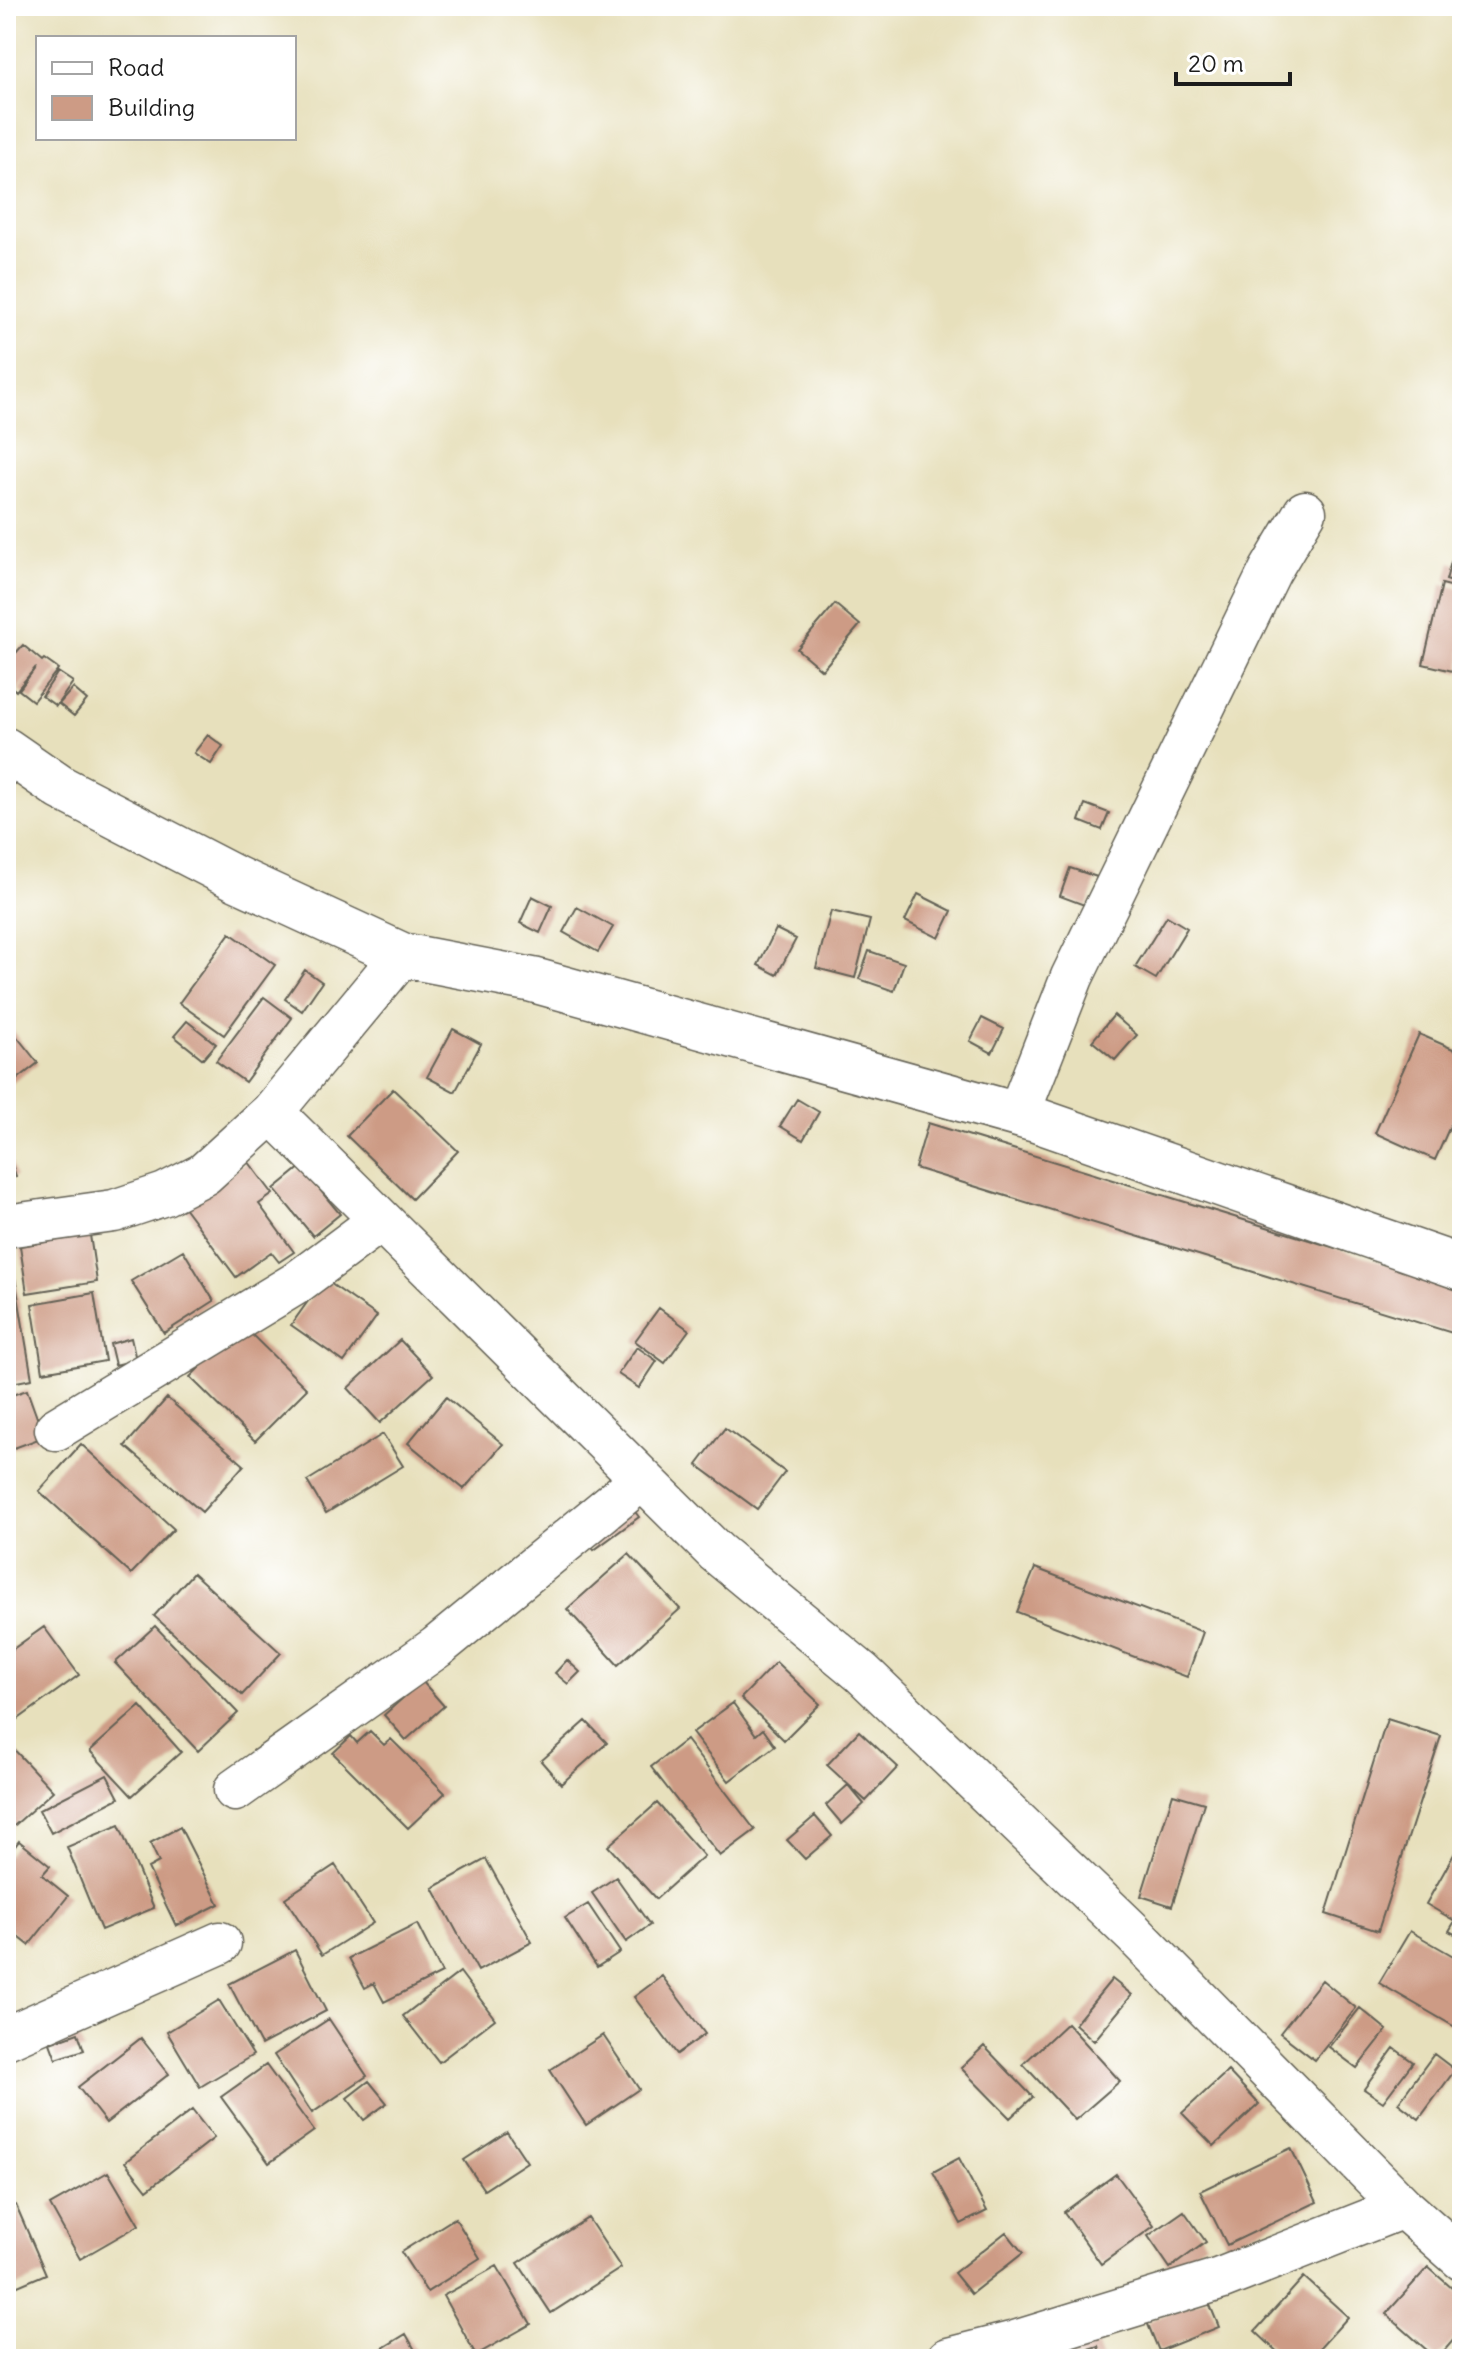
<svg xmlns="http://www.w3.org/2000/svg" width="1468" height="2365" font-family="Delius,sans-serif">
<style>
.building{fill:#cd9b85}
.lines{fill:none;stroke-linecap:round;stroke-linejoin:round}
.minor-casing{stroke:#636154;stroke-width:45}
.secondary-casing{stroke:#636154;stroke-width:47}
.minor{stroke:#fff;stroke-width:42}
.secondary{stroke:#fff;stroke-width:44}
</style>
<rect width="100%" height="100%" fill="#fff"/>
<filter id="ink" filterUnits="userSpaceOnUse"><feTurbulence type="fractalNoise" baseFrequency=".0125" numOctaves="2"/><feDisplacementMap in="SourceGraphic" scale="16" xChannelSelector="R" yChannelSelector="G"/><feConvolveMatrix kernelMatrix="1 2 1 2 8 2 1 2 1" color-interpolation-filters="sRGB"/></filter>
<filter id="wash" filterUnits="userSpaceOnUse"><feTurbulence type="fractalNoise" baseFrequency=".006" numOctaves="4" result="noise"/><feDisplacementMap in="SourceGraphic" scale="32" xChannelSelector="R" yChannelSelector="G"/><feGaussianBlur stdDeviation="1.8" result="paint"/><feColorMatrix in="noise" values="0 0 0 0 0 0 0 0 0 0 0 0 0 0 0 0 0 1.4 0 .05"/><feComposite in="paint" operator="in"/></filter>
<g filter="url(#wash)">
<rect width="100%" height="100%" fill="#e7e0bc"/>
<g id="blocks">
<path class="building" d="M1451 562 1462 566V585L1446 580Z
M1442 584 1462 589 1461 673 1423 664Z
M835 604 860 625 822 670 797 649Z
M23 645 42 661 44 659 58 669 33 701 19 690 36 667 16 691 6 682V664Z
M58 672 73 682 56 706 42 696Z
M73 688 87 700 74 716 59 704Z
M208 735 223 746 211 764 194 753Z
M1085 804 1109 813 1102 830 1079 821Z
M1070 868 1097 877 1087 906 1060 896Z
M918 894 952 911 939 938 905 921Z
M532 896 552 906 540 933 520 923Z
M577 907 613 927 598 952 563 932Z
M831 911 870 920 855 978 816 968Z
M1167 916 1187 928 1156 979 1135 967Z
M776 929 796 939 777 975 758 965Z
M230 933 275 965 224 1035 179 1003Z
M869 951 904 963 894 991 859 979Z
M305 970 322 982 302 1011 285 999Z
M264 997 292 1018 245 1082 216 1061Z
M1114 1015 1137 1035 1115 1060 1092 1041Z
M982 1018 1004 1029 992 1053 970 1041Z
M187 1021 216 1044 203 1059 174 1036Z
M6 1023 38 1063 6 1088Z
M453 1029 481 1044 455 1092 427 1077Z
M1419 1034 1462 1053V1099L1435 1160 1375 1133Z
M393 1089 458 1151 412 1199 347 1136Z
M797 1099 819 1112 803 1140 780 1126Z
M928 1123 1462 1287V1336L915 1168Z
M6 1147 16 1176 6 1179Z
M248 1161 273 1194 259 1204 294 1252 279 1262 271 1252 236 1277 184 1207Z
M301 1167 340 1214 313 1236 274 1189Z
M90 1235 97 1282 27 1293 20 1246Z
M183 1250 214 1301 164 1333 131 1281Z
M13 1266 32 1379 6 1384V1267Z
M324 1279 377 1316 344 1362 291 1325Z
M94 1293 105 1361 43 1372 32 1304Z
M659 1308 689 1330 665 1363 635 1341Z
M242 1325 307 1389 255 1441 190 1377Z
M131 1338 136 1360 115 1365 110 1344Z
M400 1340 433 1375 380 1423 348 1388Z
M637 1347 657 1361 639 1388 618 1374Z
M27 1390 44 1437 6 1451V1397Z
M446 1397 503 1444 464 1489 408 1443Z
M167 1398 244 1465 202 1512 125 1446Z
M725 1428 785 1472 757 1509 697 1465Z
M383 1434 403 1466 326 1513 307 1481Z
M81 1444 174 1529 131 1574 39 1491Z
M629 1504 639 1517 594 1550 583 1536Z
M629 1554 680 1609 618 1665 567 1609Z
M1035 1568 1203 1632 1187 1677 1017 1612Z
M193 1573 281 1653 242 1695 154 1616Z
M155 1626 238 1713 198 1751 115 1663Z
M44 1627 79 1675 6 1728V1654Z
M567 1660 580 1672 568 1684 555 1673Z
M776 1662 820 1704 784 1740 741 1698Z
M422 1681 444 1706 406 1740 384 1715Z
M733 1703 756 1735 763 1729 775 1746 729 1781 692 1733Z
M140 1706 181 1752 132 1796 90 1751Z
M1387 1719 1441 1736 1378 1931 1326 1914Z
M586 1721 607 1743 561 1784 541 1761Z
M370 1731 384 1745 391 1739 445 1793 408 1828 333 1753 351 1736 357 1743Z
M859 1731 898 1767 866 1801 827 1765Z
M686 1740 755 1830 720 1856 651 1767Z
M8 1743 53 1791 6 1833V1745Z
M107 1775 119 1798 51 1833 39 1810Z
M848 1785 864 1804 842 1824 826 1805Z
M1173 1794 1204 1803 1172 1906 1141 1896Z
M657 1803 704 1856 656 1899 608 1846Z
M815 1816 832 1836 805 1859 787 1840Z
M119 1825 154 1908 101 1930 67 1847Z
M180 1827 219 1904 176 1926 148 1868 159 1862 150 1843Z
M1462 1840V1938L1449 1931 1455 1921 1426 1904Z
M19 1841 50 1866 42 1875 68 1896 29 1945 6 1927V1858Z
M486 1859 532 1942 478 1971 433 1888Z
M335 1865 373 1923 322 1955 285 1898Z
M616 1877 650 1925 626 1942 592 1893Z
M588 1904 620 1952 597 1967 565 1918Z
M417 1924 442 1973 384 2002 374 1983 365 1988 349 1958Z
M1410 1931 1462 1961V2031L1379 1983Z
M295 1950 326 2011 261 2045 229 1984Z
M460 1972 495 2019 439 2062 403 2016Z
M662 1976 705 2034 677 2054 634 1997Z
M1112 1979 1132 1995 1094 2041 1075 2024Z
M1322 1980 1356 2008 1315 2060 1280 2033Z
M219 2000 253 2055 200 2087 167 2032Z
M1360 2008 1387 2030 1357 2068 1329 2047Z
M329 2019 367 2076 312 2113 274 2055Z
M1067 2023 1120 2081 1075 2120 1023 2064Z
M78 2033 84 2050 56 2059 50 2043Z
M603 2035 639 2089 586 2125 550 2070Z
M141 2038 169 2074 106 2123 78 2087Z
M984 2046 1033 2097 1010 2118 961 2068Z
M1394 2048 1413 2062 1383 2102 1364 2089Z
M1434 2054 1455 2070 1419 2119 1398 2103Z
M266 2065 314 2131 269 2163 221 2097Z
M1228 2071 1259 2104 1214 2146 1182 2113Z
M369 2081 387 2103 364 2120 347 2098Z
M192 2110 214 2138 147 2190 125 2162Z
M507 2132 527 2162 484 2190 464 2160Z
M1291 2148 1317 2202 1227 2245 1200 2191Z
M959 2158 987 2211 961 2224 933 2172Z
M108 2172 139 2225 80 2259 50 2205Z
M1116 2174 1154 2226 1101 2264 1064 2212Z
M16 2205 46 2274 6 2291V2209Z
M1184 2211 1206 2242 1170 2268 1148 2236Z
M455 2218 480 2258 427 2292 401 2252Z
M588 2218 621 2268 551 2313 518 2263Z
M1006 2232 1023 2253 971 2294 954 2273Z
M497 2266 531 2324 476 2355 443 2296Z
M1428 2267 1462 2297V2330L1437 2359 1386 2314Z
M1304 2277 1348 2317 1310 2359H1285L1255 2331Z
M1207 2298 1219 2327 1159 2351 1147 2322Z
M406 2334 420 2359H365Z
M1098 2346 1102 2359H1059V2358Z"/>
</g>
</g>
<g filter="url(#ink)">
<use href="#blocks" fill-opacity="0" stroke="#636154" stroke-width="2"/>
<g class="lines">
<defs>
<path id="minor" d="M272 1112 716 1552 862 1673 1133 1933 1403 2207 1462 2259
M1018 1115 1072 977 1270 571 1305 512
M6 1226 114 1211 165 1194 204 1174 272 1112 402 955
M56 1429 295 1284 381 1220
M235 1790 437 1647 642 1479
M6 2038 220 1943
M948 2359 1015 2342 1220 2279 1403 2207"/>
<path id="secondary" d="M6 750 61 788 237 879 402 955 533 980 1036 1120 1462 1268"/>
</defs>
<use href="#minor" class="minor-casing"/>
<use href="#secondary" class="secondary-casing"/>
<use href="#minor" class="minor"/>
<use href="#secondary" class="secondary"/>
</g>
</g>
<rect width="1468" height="2365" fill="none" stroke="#fff" stroke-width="32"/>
<rect x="36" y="36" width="260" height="104" fill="#ffffff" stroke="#a4a4a4" stroke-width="2"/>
<rect x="52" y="62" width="40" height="12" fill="#ffffff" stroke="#a4a4a4" stroke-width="2"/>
<text x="108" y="76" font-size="24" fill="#1c1c1c">Road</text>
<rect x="52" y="96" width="40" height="24" fill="#cd9b85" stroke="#a4a4a4" stroke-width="2"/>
<text x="108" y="116" font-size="24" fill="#1c1c1c">Building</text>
<path d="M1176 72v12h114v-12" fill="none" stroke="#1c1c1c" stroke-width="4"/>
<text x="1188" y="72" font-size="24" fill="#1c1c1c" stroke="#ffffff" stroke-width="6" paint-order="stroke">20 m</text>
</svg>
